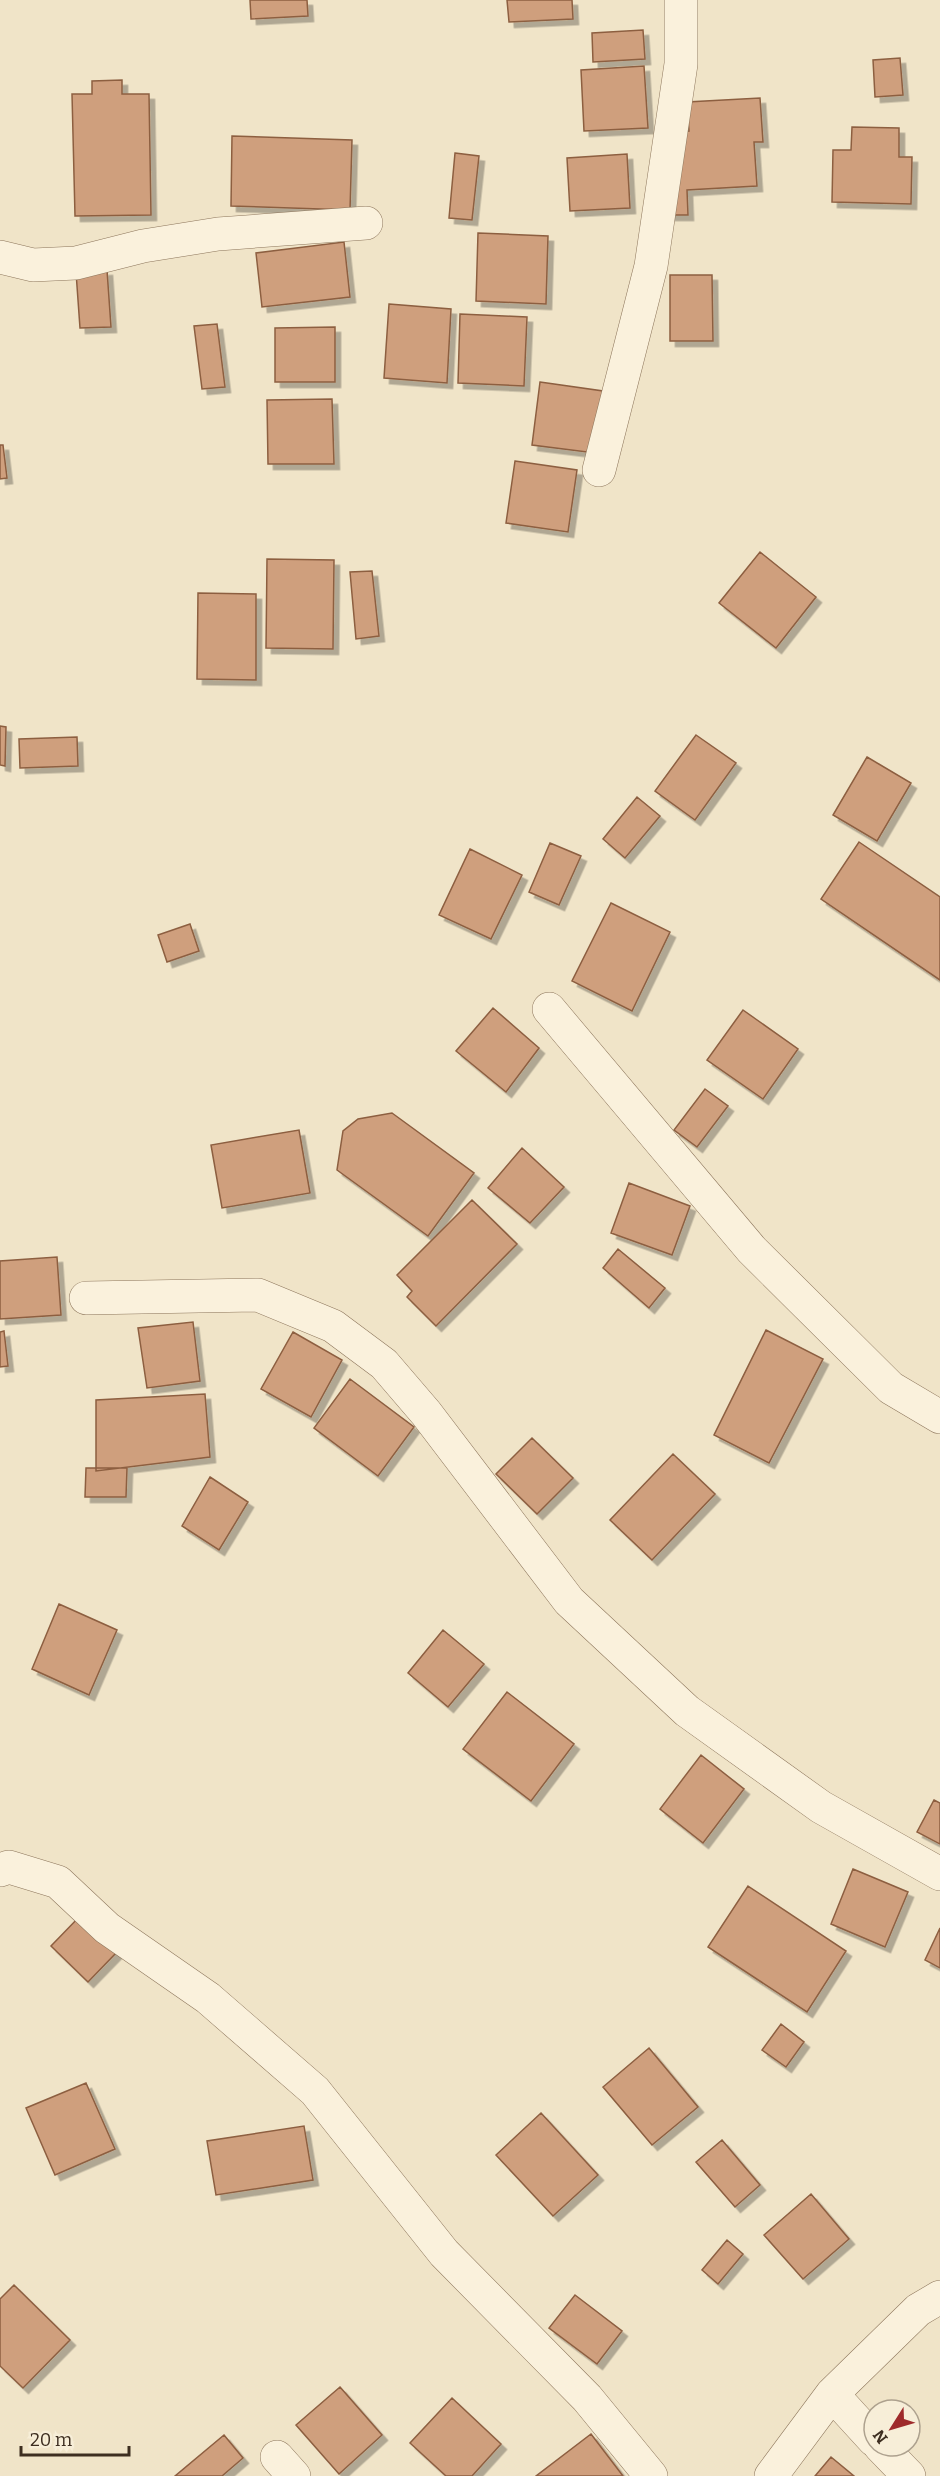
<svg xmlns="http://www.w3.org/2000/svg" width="940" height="2476" font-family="Bitter,serif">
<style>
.building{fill:#cf9f7d;stroke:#8d5f41;stroke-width:1.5;filter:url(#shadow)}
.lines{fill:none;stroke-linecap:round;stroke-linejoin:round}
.street-casing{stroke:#8d765c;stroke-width:34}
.street{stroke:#faf1dc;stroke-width:33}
</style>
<defs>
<filter id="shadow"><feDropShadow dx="5.5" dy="5.5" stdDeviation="0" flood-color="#0004"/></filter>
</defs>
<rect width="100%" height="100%" fill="#f0e4c8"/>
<path class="building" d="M250 0H307L308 16 251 19Z
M507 0H572L573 19 509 22Z
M643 30 645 59 593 62 592 33Z
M900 58 903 95 875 97 873 60Z
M644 66 648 128 584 131 581 70Z
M122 80V94H149L151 215 75 216 72 94H92V81Z
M760 98 763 142H754L757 186 687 190 688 215H669L676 132 689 131 687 102Z
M852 127 899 128V157H912L911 204 832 202 833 150H851Z
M232 136 352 140 350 210 231 206Z
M455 153 479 156 472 220 449 218Z
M627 154 630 208 570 211 567 158Z
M478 233 548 236 546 304 476 301Z
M344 242 350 297 262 307 256 253Z
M107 270 111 327 80 328 76 272Z
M670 275H712L713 341H670Z
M389 304 451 309 447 383 384 378Z
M460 314 527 317 524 386 458 383Z
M217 324 225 387 202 389 194 326Z
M335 327V382H275V328Z
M540 382 603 391 595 453 532 445Z
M332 399 334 464H268L267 400Z
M0 445H3L7 478 0 479Z
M515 461 577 470 568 532 506 523Z
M760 552 816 597 776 648 719 603Z
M267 559 334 560 333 649 266 648Z
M372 571 379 636 356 639 350 572Z
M198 593 256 594V680L197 679Z
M0 726 6 727 5 766 0 765Z
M696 735 736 763 695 820 655 791Z
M77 737 78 766 20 768 19 739Z
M867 757 911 783 877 841 833 815Z
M637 797 660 816 625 858 603 839Z
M859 842 940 897V980L821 899Z
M550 843 581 856 559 905 529 892Z
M470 849 522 875 491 939 439 915Z
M611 903 670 932 632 1011 572 981Z
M190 924 199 951 167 962 158 935Z
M493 1008 539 1048 506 1092 456 1051Z
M743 1010 798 1049 763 1099 707 1060Z
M705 1089 728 1106 697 1147 674 1130Z
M392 1113 474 1173 428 1236 337 1170 343 1131 358 1119Z
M299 1130 310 1193 222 1208 211 1145Z
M522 1148 564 1187 530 1223 488 1188Z
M629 1183 690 1206 672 1255 611 1233Z
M472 1200 517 1244 436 1326 407 1297 412 1291 397 1275Z
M618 1249 665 1288 649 1308 603 1268Z
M57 1257 61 1315 0 1319V1261Z
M193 1322 200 1381 147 1388 138 1328Z
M766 1330 823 1359 769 1463 714 1435Z
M4 1331 8 1366 0 1367V1332Z
M293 1332 342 1360 311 1417 261 1389Z
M350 1379 414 1427 378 1476 314 1428Z
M205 1394 210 1457 96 1471V1400Z
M532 1438 573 1478 537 1514 496 1474Z
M673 1454 715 1494 652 1560 610 1520Z
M86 1468H127L126 1497H85Z
M210 1477 248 1502 219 1550 182 1526Z
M59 1604 117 1630 89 1695 32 1669Z
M443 1630 484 1664 448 1707 408 1673Z
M507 1692 574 1744 531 1801 463 1749Z
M701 1755 744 1789 703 1843 660 1809Z
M934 1800 940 1803V1844L917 1832Z
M853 1869 908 1892 885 1947 831 1924Z
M748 1886 846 1951 807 2012 708 1947Z
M80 1916 117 1952 88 1982 51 1946Z
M940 1928V1968L925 1960Z
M781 2024 804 2042 786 2067 762 2050Z
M649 2048 698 2107 652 2145 603 2087Z
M86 2083 115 2149 55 2175 26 2108Z
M541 2113 598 2175 553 2216 496 2155Z
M304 2126 313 2180 216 2195 207 2141Z
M722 2140 760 2185 735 2207 696 2162Z
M811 2194 849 2239 803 2279 764 2235Z
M727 2240 743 2254 718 2284 702 2270Z
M14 2285 70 2340 23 2388 0 2366V2299Z
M575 2295 622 2331 597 2364 549 2328Z
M340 2387 382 2435 339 2474 296 2425Z
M452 2398 501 2444 472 2476H446L410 2443Z
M591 2434 623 2476H536Z
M224 2435 243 2458 222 2476H175Z
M831 2457 854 2476H815Z"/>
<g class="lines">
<defs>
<path id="street" d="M0 257 33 265 76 263 143 246 218 234 366 223
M599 470 651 266 681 64V0
M549 1009 752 1250 891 1388 940 1417
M86 1298 258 1295 333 1326 384 1364 426 1413 569 1601 687 1711 821 1807 940 1874
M0 1870 9 1867 58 1882 107 1928 208 1998 315 2091 444 2253 587 2398 651 2476
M832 2394 874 2440
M880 2446 909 2476
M277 2457 294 2476
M771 2476 832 2394 918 2310 940 2297"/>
</defs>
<use href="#street" class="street-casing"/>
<use href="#street" class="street"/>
</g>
<g transform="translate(892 2428) rotate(233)"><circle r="28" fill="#f7eed8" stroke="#ada18e" stroke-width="1.5"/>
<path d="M0-4.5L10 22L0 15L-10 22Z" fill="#9e2a2b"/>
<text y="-9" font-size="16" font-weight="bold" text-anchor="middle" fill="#3d2e20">N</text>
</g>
<path d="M21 2446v9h108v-9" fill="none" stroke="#3d2e20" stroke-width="3"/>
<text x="30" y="2446" font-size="18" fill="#3d2e20" stroke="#f7eed8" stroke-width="4.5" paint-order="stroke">20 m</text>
</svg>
